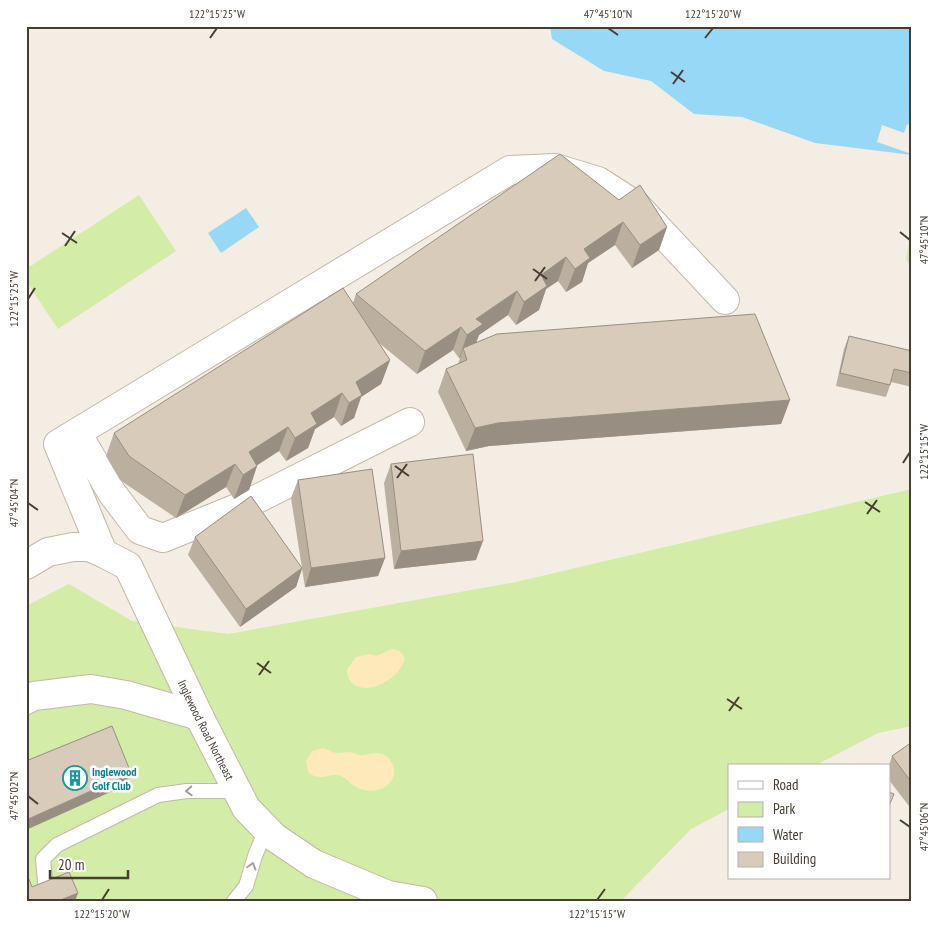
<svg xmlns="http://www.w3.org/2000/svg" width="938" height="927" font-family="'PT Sans Narrow',sans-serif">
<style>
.green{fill:#d3eca7}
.sand{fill:#fde9ba}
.water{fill:#98d8f7}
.pier{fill:#f4ede3}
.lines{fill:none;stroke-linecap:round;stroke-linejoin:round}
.service-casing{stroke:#c3b7a8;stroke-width:16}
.minor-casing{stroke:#c3b7a8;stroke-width:30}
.service{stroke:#fff;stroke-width:14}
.minor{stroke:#fff;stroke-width:28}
.wall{fill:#bbafa0}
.shaded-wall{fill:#988e82}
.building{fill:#d9cbba;stroke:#988e82}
.oneway{stroke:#a29e99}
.ticks{fill:none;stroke:#463d33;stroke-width:2}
.labels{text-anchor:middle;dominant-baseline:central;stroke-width:5;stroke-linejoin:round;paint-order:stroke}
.street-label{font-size:12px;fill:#463d33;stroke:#fff}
.culture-label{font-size:12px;font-weight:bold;fill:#0d838f;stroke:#fff;text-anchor:start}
.neatline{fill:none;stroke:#463d33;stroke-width:2}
.ticks-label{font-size:12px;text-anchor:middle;fill:#463d33}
</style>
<rect width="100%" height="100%" fill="#f4ede3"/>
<path class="green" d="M139 195 176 251 58 329 26 281V269Z
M912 224V269L906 259Z
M912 489V726L878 733 814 766H729V809L691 829 621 901H26V606L69 584 132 621 228 634 516 582Z"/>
<path class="sand" d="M392 649C424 653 385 695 359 687 350 684 347 677 347 669L356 657 370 654 376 656Z
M323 748C328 749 333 753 337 753 341 753 345 752 349 752 353 752 356 754 360 755 366 756 370 753 375 753 390 752 398 768 392 780 384 793 365 793 354 786 350 783 346 778 341 776 330 772 320 783 308 772L306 761 312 751Z"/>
<path class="water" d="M550 26H912V155L815 143 742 117 694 114 651 81 604 71 552 39Z
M246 208 259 227 221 253 208 233Z"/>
<path class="pier" d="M907 124 912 126V145L909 153 877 142 882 125 904 133Z"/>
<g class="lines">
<defs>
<path id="service" d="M46 892 43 859 57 845 158 795 187 791H237
M234 901 246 886 255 856 266 829"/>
<g id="minor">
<path d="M77 433 112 493 140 530 163 538 247 504 410 422"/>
<path d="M103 553 58 444 510 170 555 168 598 181 637 206 725 300"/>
<path id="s1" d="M26 565 48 552 73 547H89L103 553 128 566 199 716 246 808 274 837 314 864 388 895 423 901"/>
<path d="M26 700 34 696 91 689 126 695 199 716"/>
</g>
</defs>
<use href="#service" class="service-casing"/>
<use href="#minor" class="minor-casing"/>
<use href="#service" class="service"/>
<use href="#minor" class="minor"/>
</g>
<path class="wall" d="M619 200 667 227 659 250 632 268 615 245 588 263 582 282 566 292 558 281 546 289 539 310 516 325 508 315 479 335 476 343 790 400 781 424 489 446 466 451 438 392 446 369 458 364 460 358H459L453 350 417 374 379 343 390 360 381 384 361 397 354 418 341 426 334 417 315 429 308 448 286 461 279 451 257 465V466L249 490 234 499 226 487 176 518 120 480 106 456 114 433 353 303 356 294Z
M849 336 912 351V387L891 382 886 397 836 386 844 349Z
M391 464 476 560 394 569 384 483Z
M298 480 385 558 378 576 305 587 302 569 296 587 240 627 188 555 195 537 302 568 291 498Z
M912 742V810L889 780V766L892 756Z"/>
<path class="shaded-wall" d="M623 222 615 245 588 263 582 282 566 292 575 269 584 249Z
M667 227 659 250 632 268 640 245Z
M566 257 558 281 546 289 539 310 516 325 524 302 541 275Z
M517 291 508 315 479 335 474 348H463L460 358H459L467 335 476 319Z
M461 327 453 350 417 374 425 351Z
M390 360 381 384 361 397 354 418 341 426 356 382Z
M342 393 334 417 315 429 308 448 286 461 295 438 311 413Z
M790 400 781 424 489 446 466 451 475 428 498 423Z
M288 427 279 451 242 475 249 452Z
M235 464 226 487 176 518 185 495Z
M257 466 249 490 234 499 243 475Z
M483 541 476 560 394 569 401 551Z
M385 558 378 576 305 587 311 568Z
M302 568 296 587 240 627 246 609Z
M131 773 126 785 26 830V820Z
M78 893 75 901H58Z"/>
<path class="building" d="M560 154 619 200 640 185 667 227 640 245 623 222 584 249 590 258 575 269 566 257 541 275 547 286 524 302 517 291 476 319 483 324 467 335 461 327 425 351 356 294Z
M343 288 390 360 356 382 362 395 349 403 342 393 311 413 317 424 295 438 288 427 249 452 257 466 243 475 235 464 185 495 129 456 114 433Z
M755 314 790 400 498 423 475 428 446 369 467 360 463 348 497 334Z
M849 336 912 351V373L894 369 890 385 840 373Z
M473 454 483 541 401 551 391 464Z
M372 469 385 558 311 568 298 480Z
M251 496 302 568 246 609 195 537Z
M112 726 131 773 26 820V761Z
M912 742V783L892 756Z
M889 792 894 794 889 806Z
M26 872 32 887 69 872 78 893 58 901H26Z"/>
<defs><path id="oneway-chevron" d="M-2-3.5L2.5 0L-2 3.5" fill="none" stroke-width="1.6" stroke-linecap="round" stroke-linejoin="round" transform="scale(1.25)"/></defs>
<g class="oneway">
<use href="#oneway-chevron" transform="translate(189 791) rotate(177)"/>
<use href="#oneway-chevron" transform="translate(252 866) rotate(-74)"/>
</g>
<path class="ticks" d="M608 28 618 35M210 38 217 28M705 38 713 28M671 72 685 82M673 84 683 70M900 232 910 240M62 233 77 243M65 246 75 231M533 269 547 279M535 281 545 267M28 299 35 288M903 463 910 452M395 466 409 476M397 478 407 464M865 502 880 512M28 503 38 510M867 514 877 500M257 663 271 673M259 675 269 661M727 699 742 709M729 711 739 697M28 796 38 804M900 820 910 827M102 900 109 889M597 900 605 889"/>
<defs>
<symbol id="building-ring" viewBox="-11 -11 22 22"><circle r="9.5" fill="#fff" stroke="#0f9aa8" stroke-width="1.5"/><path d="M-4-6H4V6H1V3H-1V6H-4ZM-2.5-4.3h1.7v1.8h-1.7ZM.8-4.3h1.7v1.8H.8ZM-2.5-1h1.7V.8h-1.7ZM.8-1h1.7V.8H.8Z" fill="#0f9aa8"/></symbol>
</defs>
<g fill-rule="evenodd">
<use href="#building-ring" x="61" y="764" width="28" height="28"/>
</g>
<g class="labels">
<g class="street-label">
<text stroke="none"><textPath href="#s1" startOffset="292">Inglewood Road Northeast</textPath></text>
</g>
<g class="culture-label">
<text x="92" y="771">Inglewood<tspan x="92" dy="14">Golf Club</tspan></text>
</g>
</g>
<rect width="938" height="927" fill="none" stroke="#ffffff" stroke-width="55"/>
<rect x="728" y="764" width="162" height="115" fill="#ffffff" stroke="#b5b1ad"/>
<rect x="738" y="781" width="25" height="8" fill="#ffffff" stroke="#b5b1ad"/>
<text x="773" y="790" font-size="15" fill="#463d33">Road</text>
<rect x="738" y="802" width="25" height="15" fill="#d3eca7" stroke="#b5b1ad"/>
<text x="773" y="814" font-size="15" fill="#463d33">Park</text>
<rect x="738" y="827" width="25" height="15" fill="#98d8f7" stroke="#b5b1ad"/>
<text x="773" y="840" font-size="15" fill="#463d33">Water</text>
<rect x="738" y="852" width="25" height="15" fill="#d9cbba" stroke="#b5b1ad"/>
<text x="773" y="864" font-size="15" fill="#463d33">Building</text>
<path d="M50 870v8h78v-8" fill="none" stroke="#463d33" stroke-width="2.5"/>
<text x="58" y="870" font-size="15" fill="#463d33" stroke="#ffffff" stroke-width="4" paint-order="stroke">20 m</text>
<rect x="28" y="28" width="882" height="872" class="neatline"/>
<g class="ticks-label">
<text x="217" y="18">122°15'25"W</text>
<text x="608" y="18">47°45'10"N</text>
<text x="713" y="18">122°15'20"W</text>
<text transform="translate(924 240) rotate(-90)" y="4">47°45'10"N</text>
<text transform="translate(14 299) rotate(-90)" y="4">122°15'25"W</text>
<text transform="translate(924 452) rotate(-90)" y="4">122°15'15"W</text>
<text transform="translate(14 503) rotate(-90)" y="4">47°45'04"N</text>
<text transform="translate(14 796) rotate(-90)" y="4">47°45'02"N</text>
<text transform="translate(924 827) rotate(-90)" y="4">47°45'06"N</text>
<text x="102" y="918">122°15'20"W</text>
<text x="597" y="918">122°15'15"W</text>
</g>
</svg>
